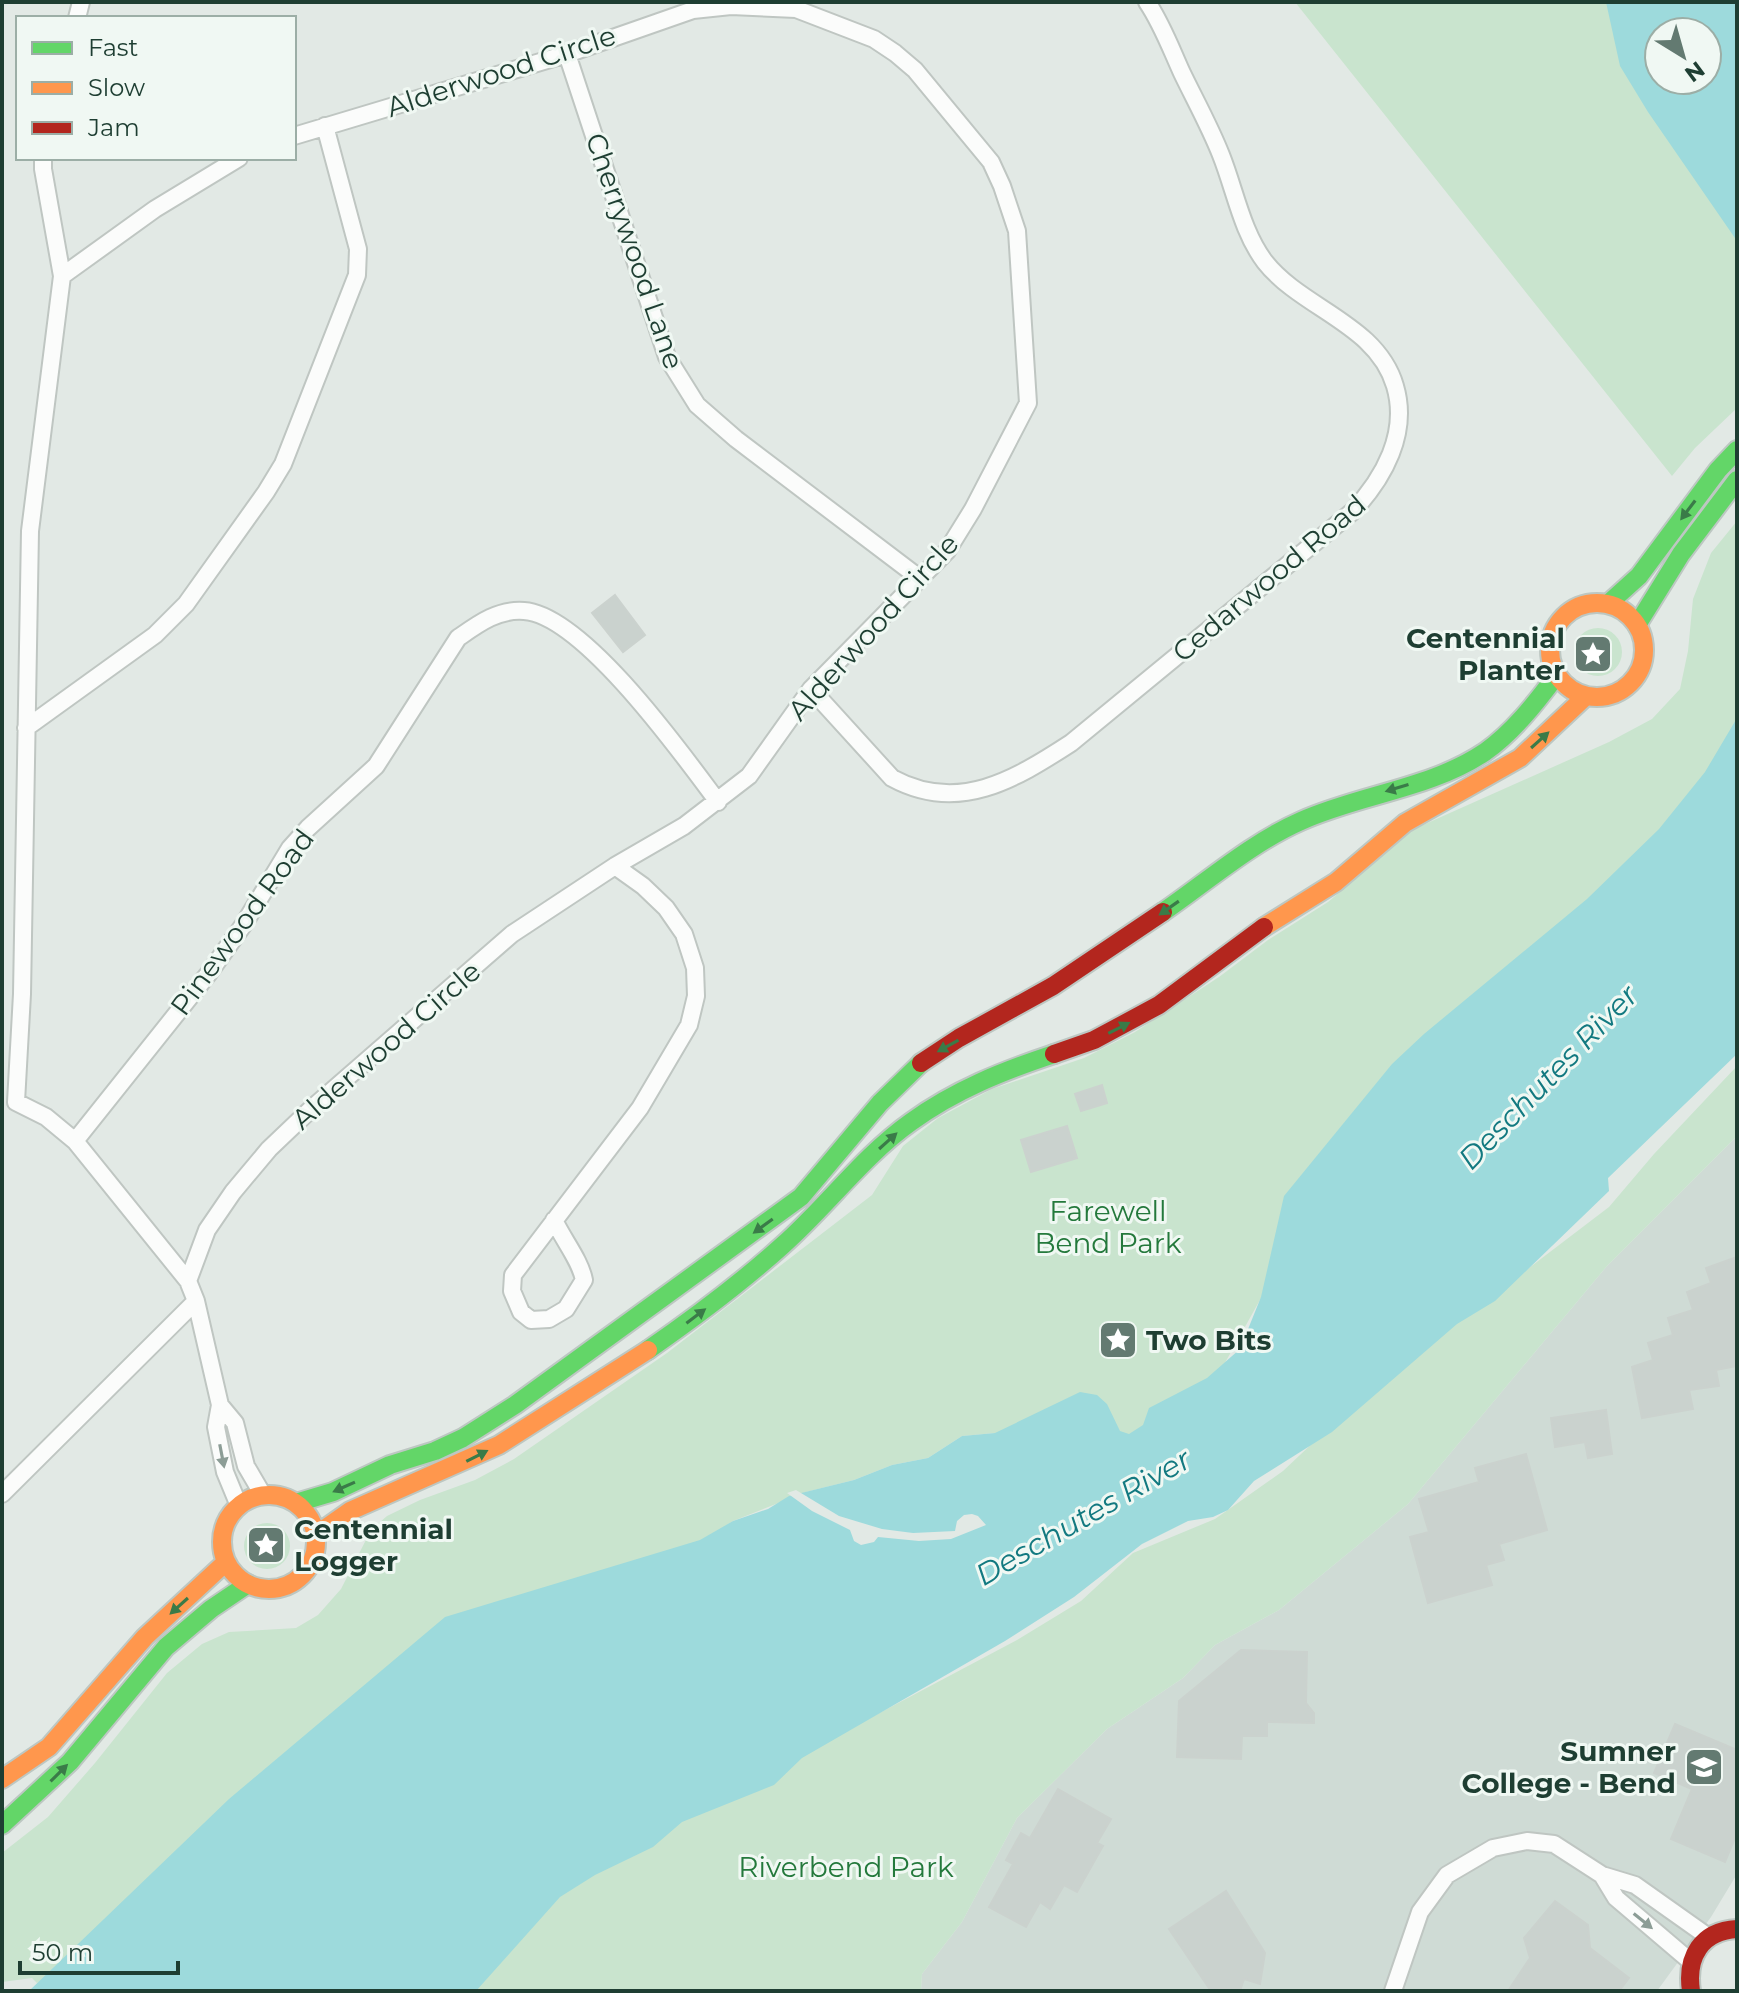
<svg xmlns="http://www.w3.org/2000/svg" width="1739" height="1993" font-family="Montserrat,sans-serif">
<style>
.built{fill:#cfdbd5}
.green{fill:#c9e4ce}
.water{fill:#9ddadc;fill-rule:evenodd}
.pier{fill:#e2e9e5}
.building{fill:#cad2ce;stroke:#cbd2ce;stroke-width:2}
.lines{fill:none;stroke-linecap:round;stroke-linejoin:round}
.street-casing{stroke:#bfc6c2;stroke-width:20}
.fast-casing{stroke:#bdc7c2;stroke-width:22}
.slow-casing{stroke:#bdc7c2;stroke-width:22}
.jam-casing{stroke:#bdc7c2;stroke-width:22}
.street{stroke:#fbfcfb;stroke-width:16}
.fast{stroke:#63d668;stroke-width:18}
.slow{stroke:#ff974d;stroke-width:18}
.jam{stroke:#b3261e;stroke-width:18}
.oneway{fill:#3a7b48}
.oneway2{fill:#8c9d96}
.labels{text-anchor:middle;dominant-baseline:central;stroke-width:6;stroke-linejoin:round;paint-order:stroke}
.street-label{font-size:28px;fill:#1e3e32;stroke:#f0f8f3}
.poi-label{font-size:28px;font-weight:bold;fill:#1e3e32;stroke:#f0f8f3;text-anchor:end}
.park-label{font-size:28px;fill:#24793c;stroke:#f0f8f3}
.water-label{font-size:30px;font-style:italic;fill:#127980;stroke:#f0f8f3}
</style>
<rect width="100%" height="100%" fill="#e2e9e5"/>
<path class="built" d="M1737 1136V1874L1711 1917 1657 1991H921L922 1974 962 1922 1017 1818 1107 1729 1183 1678 1215 1645 1279 1610 1408 1504 1607 1266Z"/>
<path class="green" d="M1295 2H1614L1659 80 1737 139V408L1695 448 1672 476Z
M1737 521V762L1296 1235 1216 1379 1129 1435 995 1433 962 1436 928 1458 892 1465 854 1480 806 1492 733 1521 81 1955 37 1983 32 1978 2 1982V1853L48 1817 95 1763 167 1673 202 1644 229 1632 296 1628 318 1615 341 1589 371 1530 387 1516 420 1500 475 1480 514 1459 667 1353 872 1195 903 1146 938 1118 992 1089 1084 1058 1135 1032 1219 977 1268 940 1328 902 1414 829 1609 742 1652 719 1680 689 1688 651 1693 599 1711 553Z
M1574 652a24 24 0 1 1 48 0a24 24 0 1 1-48 0Z
M1737 1066V1136L1607 1266 1408 1504 1279 1610 1215 1645 1183 1678 1107 1729 1017 1818 962 1922 922 1974 921 1991H452L578 1873 1017 1640 1081 1601 1133 1553 1215 1519 1283 1471 1371 1388 1609 1207 1654 1154Z
M244 1546a23 23 0 1 1 46 0a23 23 0 1 1-46 0Z"/>
<path class="water" d="M1606 2H1737V241L1648 112 1620 66ZM1659 32H1707V80H1659Z
M1737 718V1054L1608 1178 1609 1191 1495 1301 1457 1324 1332 1432 1254 1481 1228 1510 1213 1517 1188 1521 1142 1544 1074 1597 1005 1641 802 1758 774 1785 682 1822 653 1847 595 1875 560 1897 476 1991H29L229 1799 445 1617 700 1540 733 1521 768 1509 789 1496 854 1480 892 1465 928 1458 962 1436 995 1433 1080 1392 1097 1395 1107 1404 1120 1431 1129 1434 1143 1425 1149 1408 1207 1378 1240 1349 1261 1297 1284 1196 1392 1064 1424 1034 1587 899 1659 829 1705 772Z"/>
<path class="pier" d="M796 1490 839 1516 882 1529 913 1533 955 1531 957 1521 964 1515 972 1514 978 1516 986 1525 951 1539 919 1541 878 1537 874 1542 861 1545 854 1541 850 1530 812 1511 787 1493Z"/>
<path class="building" d="M615 595 645 635 623 652 592 613Z
M1102 1085 1107 1103 1081 1111 1075 1094Z
M1067 1126 1077 1158 1031 1172 1021 1140Z
M1737 1257V1366L1716 1370 1719 1386 1689 1390 1693 1409 1642 1418 1632 1367 1653 1360 1648 1343 1673 1335 1668 1318 1693 1310 1687 1292 1711 1283 1706 1268Z
M1606 1410 1612 1454 1588 1458 1585 1442 1555 1447 1551 1418Z
M1526 1454 1547 1530 1499 1544 1504 1560 1486 1565 1492 1585 1428 1603 1410 1537 1429 1532 1419 1499 1479 1482 1475 1468Z
M1241 1650 1307 1652 1306 1703 1314 1713V1723L1267 1722V1736H1242L1241 1759 1177 1757 1179 1701Z
M1675 1724 1737 1750V1833L1725 1862 1671 1839 1692 1789 1654 1773Z
M1058 1789 1111 1819 1097 1843 1103 1846 1077 1892 1064 1885 1050 1909 1040 1902 1026 1927 989 1907 1013 1864 1006 1860 1021 1833 1030 1838Z
M1226 1891 1265 1953 1260 1984 1244 1979 1240 1991 1221 1988 1211 1991 1169 1929Z
M1555 1901 1588 1925 1590 1948 1629 1978 1619 1991H1508L1530 1958 1524 1938Z"/>
<g class="lines">
<defs>
<path id="street" d="M77 18 81 2
M567 54 667 357 697 405 736 439 918 577
M43 158V169L62 276
M239 158 155 209 62 276 30 531 22 994 16 1102 46 1117 75 1141 188 1281 196 1301 220 1405 216 1427 225 1472 239 1506
M811 689 892 778C958 814 1014 780 1071 743L1352 512C1384 478 1409 433 1395 386 1377 324 1302 309 1265 262 1242 232 1235 190 1221 155 1210 127 1195 100 1182 73 1171 49 1162 24 1147 2
M26 728 155 635 186 604 266 492 283 464 357 275 358 249 325 126
M75 1141 209 973 244 924 290 848 308 828 376 766 458 638C478 624 498 609 524 611 583 615 683 755 718 802
M554 1220C564 1241 580 1260 584 1280L566 1309 549 1319 531 1320 521 1312 512 1291 513 1275 640 1108 689 1025 696 996 695 968 684 934 666 908 643 886 615 866
M188 1281 207 1230 233 1192 269 1149 311 1109 512 934 615 866 684 826 749 776 811 689 947 551 973 509 1028 403 1017 231 1002 186 991 162 915 70 895 53 874 39 796 9 731 6 693 10 567 54 294 136
M220 1405 235 1423 246 1466 263 1495
M2 1494 196 1301
M1602 1875 1616 1898 1690 1961
M1393 1991 1420 1912 1447 1875 1493 1848 1527 1841 1554 1844 1602 1875 1635 1885 1707 1936"/>
<path id="fast" d="M1608 604 1639 576 1718 470 1737 450
M1637 625 1681 554 1737 480
M1163 912C1208 881 1251 843 1301 821 1361 794 1430 789 1485 752 1513 732 1535 704 1556 676
M648 1350C694 1318 741 1283 783 1245 827 1206 863 1156 911 1122 955 1090 1003 1071 1054 1054
M296 1503 333 1492 390 1465 435 1451 463 1438 515 1405 801 1197 880 1103 921 1063
M2 1825 70 1762 166 1647 211 1609 248 1584"/>
<path id="slow" d="M1550 650a47 47 0 1 1 94 0a47 47 0 1 1-94 0Z
M1264 927 1336 882 1405 823 1520 758 1585 697
M222 1542a47 47 0 1 1 94 0a47 47 0 1 1-94 0Z
M316 1535 350 1511 499 1445 648 1350
M2 1779 49 1747 145 1637 226 1562"/>
<path id="jam" d="M1054 1054 1094 1040 1159 1005 1264 927
M921 1063 959 1038 1053 986 1163 912
M1691 1991C1686 1957 1701 1931 1737 1929"/>
</defs>
<use href="#street" class="street-casing"/>
<use href="#fast" class="fast-casing"/>
<use href="#slow" class="slow-casing"/>
<use href="#jam" class="jam-casing"/>
<use href="#street" class="street"/>
<use href="#fast" class="fast"/>
<use href="#slow" class="slow"/>
<use href="#jam" class="jam"/>
</g>
<defs><path id="oneway-solid" d="M-6-.8H1V-3.2L6.5 0L1 3.2V.8H-6Z" transform="scale(2)"/></defs>
<g class="oneway">
<use href="#oneway-solid" transform="translate(1688 510) rotate(127)"/>
<use href="#oneway-solid" transform="translate(1540 740) rotate(-42)"/>
<use href="#oneway-solid" transform="translate(1397 788) rotate(163)"/>
<use href="#oneway-solid" transform="translate(1169 908) rotate(145)"/>
<use href="#oneway-solid" transform="translate(1119 1028) rotate(-27)"/>
<use href="#oneway-solid" transform="translate(948 1046) rotate(151)"/>
<use href="#oneway-solid" transform="translate(888 1141) rotate(-42)"/>
<use href="#oneway-solid" transform="translate(763 1226) rotate(144)"/>
<use href="#oneway-solid" transform="translate(696 1316) rotate(-37)"/>
<use href="#oneway-solid" transform="translate(477 1456) rotate(-27)"/>
<use href="#oneway-solid" transform="translate(344 1487) rotate(156)"/>
<use href="#oneway-solid" transform="translate(179 1606) rotate(138)"/>
<use href="#oneway-solid" transform="translate(59 1773) rotate(-45)"/>
</g>
<g class="oneway2">
<use href="#oneway-solid" transform="translate(222 1456) rotate(79)"/>
<use href="#oneway-solid" transform="translate(1643 1921) rotate(39)"/>
</g>
<defs>
<symbol id="sight-square" viewBox="-11 -11 22 22"><rect x="-9" y="-9" width="18" height="18" rx="4" fill="#637a71" stroke="#f0f8f3"/><path d="M0-6L1.8-2.2L6-1.7L2.9 1.2L3.7 5.4L0 3.3L-3.7 5.4L-2.9 1.2L-6-1.7L-1.8-2.2Z" fill="#fff"/></symbol>
<symbol id="university-square" viewBox="-11 -11 22 22"><rect x="-9" y="-9" width="18" height="18" rx="4" fill="#637a71" stroke="#f0f8f3"/><path d="M0-5L7-2L0 1L-7-2ZM-4 1L0 2.5L4 1V4Q0 6-4 4Z" fill="#fff"/></symbol>
</defs>
<g fill-rule="evenodd">
<use href="#sight-square" x="1571" y="632" width="44" height="44"/>
<use href="#sight-square" x="1096" y="1318" width="44" height="44"/>
<use href="#sight-square" x="244" y="1523" width="44" height="44"/>
<use href="#university-square" x="1682" y="1745" width="44" height="44"/>
</g>
<g class="labels">
<g class="street-label">
<text transform="translate(501 71) rotate(-18)">Alderwood Circle</text>
<text transform="translate(635 251) rotate(71)">Cherrywood Lane</text>
<text transform="translate(1269 578) rotate(-40)">Cedarwood Road</text>
<text transform="translate(873 627) rotate(-48)">Alderwood Circle</text>
<text transform="translate(242 922) rotate(-54)">Pinewood Road</text>
<text transform="translate(386 1045) rotate(-41)">Alderwood Circle</text>
</g>
<g class="poi-label">
<text x="1565" y="638">Centennial<tspan x="1565" dy="32">Planter</tspan></text>
<text x="1146" y="1340" text-anchor="start">Two Bits</text>
<text x="294" y="1529" text-anchor="start">Centennial<tspan x="294" dy="32">Logger</tspan></text>
<text x="1676" y="1751">Sumner<tspan x="1676" dy="32">College - Bend</tspan></text>
</g>
<g class="park-label">
<text x="1108" y="1211">Farewell<tspan x="1108" dy="32">Bend Park</tspan></text>
<text x="846" y="1867">Riverbend Park</text>
</g>
<g class="water-label">
<text transform="translate(1548 1077) rotate(-46)">Deschutes River</text>
<text transform="translate(1083 1517) rotate(-30)">Deschutes River</text>
</g>
</g>
<rect width="1739" height="1993" fill="none" stroke="#1e3e32" stroke-width="8"/>
<rect x="16" y="16" width="280" height="144" fill="#f0f8f3" stroke="#9caea6" stroke-width="2"/>
<rect x="32" y="42" width="40" height="12" fill="#63d668" stroke="#9caea6" stroke-width="2"/>
<text x="88" y="56" font-size="24" fill="#1e3e32">Fast</text>
<rect x="32" y="82" width="40" height="12" fill="#ff974d" stroke="#9caea6" stroke-width="2"/>
<text x="88" y="96" font-size="24" fill="#1e3e32">Slow</text>
<rect x="32" y="122" width="40" height="12" fill="#b3261e" stroke="#9caea6" stroke-width="2"/>
<text x="88" y="136" font-size="24" fill="#1e3e32">Jam</text>
<g transform="translate(1683 56) rotate(143)"><circle r="38" fill="#f0f8f3" stroke="#9caea6" stroke-width="2"/>
<path d="M0-6L14 30L0 20L-14 30Z" fill="#637a71"/>
<text y="-12" font-size="22" font-weight="bold" text-anchor="middle" fill="#1e3e32">N</text>
</g>
<path d="M20 1961v12h158v-12" fill="none" stroke="#1e3e32" stroke-width="4"/>
<text x="32" y="1961" font-size="24" fill="#1e3e32" stroke="#f0f8f3" stroke-width="6" paint-order="stroke">50 m</text>
</svg>
